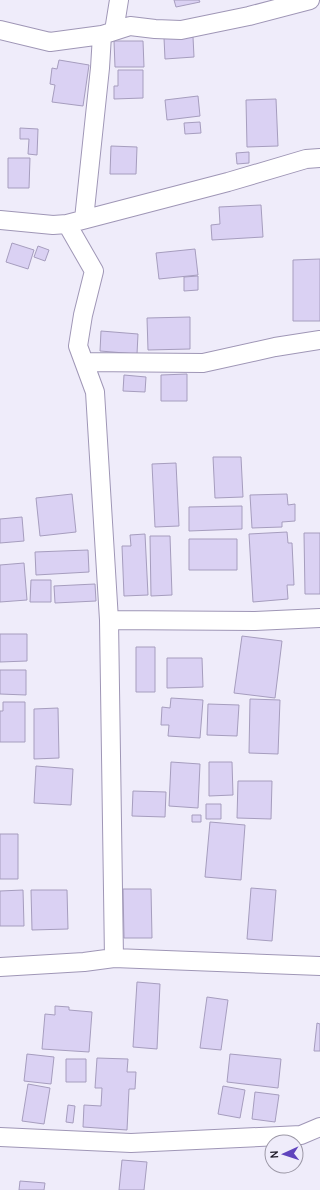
<svg xmlns="http://www.w3.org/2000/svg" width="320" height="1190" font-family="Overpass,sans-serif">
<style>
.building{fill:#dad1f3;stroke:#a69dbe}
.lines{fill:none;stroke-linecap:round;stroke-linejoin:round}
.street-casing{stroke:#9f96b6;stroke-width:20}
.street{stroke:#fff;stroke-width:18}
</style>
<rect width="100%" height="100%" fill="#efecfa"/>
<path class="building" d="M174 0H199L200 2 176 7Z
M193 37 194 57 165 59 164 38Z
M114 41H143L144 67H115Z
M59 60 89 65 83 106 52 102 55 85 50 84 52 68 57 69Z
M118 70H143V98L114 99V86H118Z
M198 96 200 116 167 120 165 100Z
M276 99 278 146 247 147 246 100Z
M200 122 201 133 185 134 184 123Z
M20 128 38 129 37 155 28 154 29 139H20Z
M111 146 137 147 136 174H110Z
M249 152V163L237 164 236 153Z
M8 158H30L29 188H8Z
M261 205 263 237 212 240 211 225 220 224 219 207Z
M12 243 34 250 28 269 6 262Z
M38 246 49 250 45 261 34 257Z
M195 249 198 275 159 279 156 253Z
M320 259V321H293V260Z
M198 276V290L184 291V277Z
M190 317V349L148 350 147 318Z
M101 331 138 334 137 354 100 351Z
M187 374V401H161V375Z
M124 375 146 377 145 392 123 391Z
M213 457H241L243 497 215 498Z
M176 463 179 526 155 527 152 464Z
M72 494 76 532 40 536 36 498Z
M287 494 288 505 295 504V521L282 522V527L252 528 250 495Z
M242 506V529L189 531V507Z
M22 517 24 541 0 543V519Z
M287 532 288 543H292L294 585H287L288 599 253 602 249 534Z
M304 533H320V594H305Z
M145 534 148 595 124 596 122 546H131L130 535Z
M150 536H170L172 595 151 596Z
M189 539H237V570H189Z
M88 550 89 572 36 575 35 552Z
M24 563 27 600 0 602V565Z
M31 580H51V602H30Z
M95 584 96 601 55 603 54 586Z
M0 634H27V661L0 662Z
M242 636 282 641 275 698 234 693Z
M136 647H155V692H136Z
M167 658H202L203 687 167 688Z
M0 670H26V695L0 694Z
M171 698 203 700 200 738 168 736 169 725H161L162 707 170 708Z
M250 699 280 700 278 754 249 753Z
M3 702H25V742H0V711H3Z
M208 704 239 705 237 736 207 735Z
M58 708 59 758 34 759V709Z
M171 762 200 764 198 808 169 806Z
M209 762H232L233 795 209 796Z
M36 766 73 769 71 805 34 803Z
M238 781H272L271 819 237 818Z
M133 791 166 792 165 817 132 816Z
M206 804H221V819H206Z
M192 815H201V822H192Z
M210 822 245 825 241 880 205 877Z
M0 834H18V879H0Z
M251 888 276 890 272 941 247 939Z
M123 889H151L152 938H124Z
M23 890 24 926H0V891Z
M31 890H67L68 929 32 930Z
M137 982 160 984 157 1049 133 1047Z
M207 997 228 1000 221 1050 200 1048Z
M55 1006 69 1007V1010L92 1012 89 1052 42 1049 45 1014 55 1015Z
M317 1023 320 1024V1051H314Z
M27 1054 54 1057 51 1084 24 1081Z
M230 1054 281 1059 278 1088 227 1082Z
M97 1058 128 1059 127 1072H136L135 1089H129L127 1130 83 1127 84 1105 101 1106 102 1088H95Z
M66 1059H86V1082H66Z
M28 1084 50 1088 44 1124 22 1121Z
M223 1086 245 1090 240 1118 218 1114Z
M255 1092 279 1095 275 1122 252 1119Z
M68 1105 75 1106 73 1123 66 1122Z
M122 1160 147 1162 144 1190H119Z
M20 1181 45 1183 44 1190H19Z"/>
<g class="lines">
<defs>
<path id="street" d="M0 30 50 42 102 35
M114 31 119 0
M84 219 100 68 102 35 130 26 155 29 181 30 249 16 310 0
M0 220 53 225 67 224 228 182 306 159 320 158
M84 362 203 363 275 347 320 340
M109 620 255 621 320 618
M114 958 320 966
M0 967 84 962 114 958 109 620 95 392 78 346 83 315 94 271 67 224
M0 1137 131 1143 301 1135 320 1127"/>
</defs>
<use href="#street" class="street-casing"/>
<use href="#street" class="street"/>
</g>
<g transform="translate(284 1154) rotate(267)"><circle r="19" fill="#efecfa" stroke="#9c98a6"/>
<path d="M0-3L7 15L0 10L-7 15Z" fill="#6044bd"/>
<text y="-6" font-size="11" font-weight="bold" text-anchor="middle" fill="#1f1b28">N</text>
</g>
</svg>
